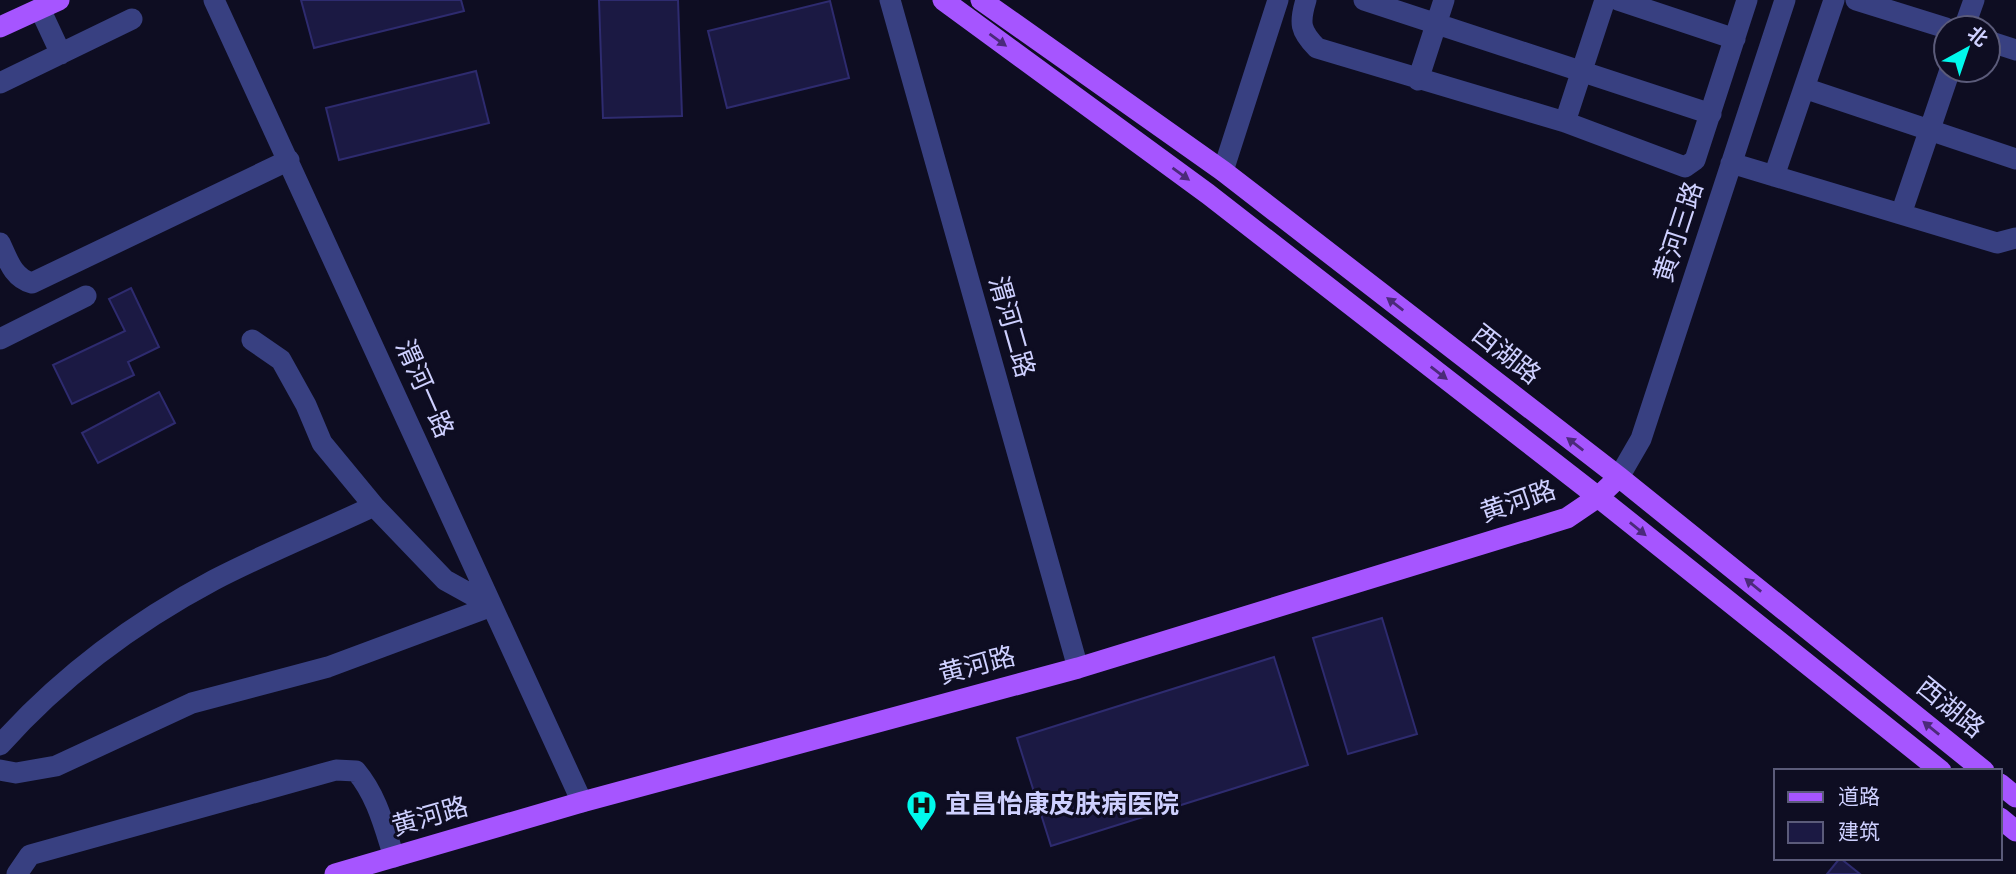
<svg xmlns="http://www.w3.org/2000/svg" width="2016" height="874" font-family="'Alegreya Sans','Noto Sans SC',sans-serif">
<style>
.building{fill:#1b1943;stroke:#2e2b6f;stroke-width:2}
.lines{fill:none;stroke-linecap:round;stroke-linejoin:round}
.minor{stroke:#384081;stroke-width:21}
.major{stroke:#a655ff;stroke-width:21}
.oneway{fill:#4b2a7a}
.labels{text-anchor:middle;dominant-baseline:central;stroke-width:6;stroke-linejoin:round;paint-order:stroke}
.street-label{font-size:26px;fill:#ced0ff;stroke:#0e0d22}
.poi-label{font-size:26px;font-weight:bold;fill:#ced0ff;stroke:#0e0d22;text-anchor:start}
</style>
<rect width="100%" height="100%" fill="#0e0d22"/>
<path class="building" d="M301 0H461L464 11 314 48Z
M599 0H678L682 116 603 118Z
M830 1 849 78 727 108 708 31Z
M476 71 489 123 339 160 326 108Z
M131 288 159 347 128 362 134 375 72 404 53 365 125 331 109 299Z
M159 392 175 423 98 463 82 433Z
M1382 618 1417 734 1348 754 1313 638Z
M1274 657 1308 765 1051 846 1017 738Z
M1840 858 1860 874H1827Z"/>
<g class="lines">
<path class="minor" d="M214 0 582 802
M890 0 1078 668
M1306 0C1299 23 1300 31 1317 48L1565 122 1685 167 1695 160 1747 0
M1364 0 1711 114
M1618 0 1735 39
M1856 0 1946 28
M40 9 61 54
M1964 28 1974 0
M1988 41 2016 50
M1418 80 1444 0
M0 83 132 19
M1804 88 2016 159
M1565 122 1605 0
M1731 163 1997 243 2016 238
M1223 171 1278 0
M1774 176 1834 0
M1901 214 1950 70
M0 243C8 260 13 278 32 283L289 160
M0 339 86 296
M252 340 281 360 306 405 322 443 374 506 445 580 492 606
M1619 477 1641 439 1785 0
M0 745C60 678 135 622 214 580 266 553 321 531 374 506
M0 770 16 773 56 766 192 703 328 667 492 606
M17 874 30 855 336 770 356 771C377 796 384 826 394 857"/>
<path class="major" d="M943 0 1208 194 1598 497 1941 771
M981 0 1223 171 1619 477 1984 771
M0 27 59 0
M2000 784 2016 797
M2000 818 2016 831
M335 874 582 802 1078 668 1567 518 1598 497 1619 477"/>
</g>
<defs><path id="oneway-solid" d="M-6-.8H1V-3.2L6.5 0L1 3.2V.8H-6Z" transform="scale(1.75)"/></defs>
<g class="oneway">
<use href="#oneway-solid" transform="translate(998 40) rotate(36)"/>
<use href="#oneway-solid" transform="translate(1181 174) rotate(36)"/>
<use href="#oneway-solid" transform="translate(1395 304) rotate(-142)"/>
<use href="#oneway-solid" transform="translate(1439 373) rotate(38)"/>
<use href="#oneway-solid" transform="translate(1575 444) rotate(-142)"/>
<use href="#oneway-solid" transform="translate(1638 529) rotate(39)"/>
<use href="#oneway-solid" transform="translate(1753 585) rotate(-141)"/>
<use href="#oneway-solid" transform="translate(1931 728) rotate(-141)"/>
</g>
<defs>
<symbol id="hospital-pin" viewBox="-11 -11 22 30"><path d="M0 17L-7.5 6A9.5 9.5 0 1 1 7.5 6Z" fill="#00f9ec" stroke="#0e0d22"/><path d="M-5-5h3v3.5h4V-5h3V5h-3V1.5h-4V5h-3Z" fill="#111"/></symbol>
</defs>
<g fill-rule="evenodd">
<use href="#hospital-pin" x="904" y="788" width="35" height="47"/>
</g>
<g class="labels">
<g class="street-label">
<text transform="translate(1679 232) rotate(-72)">黄河三路</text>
<text transform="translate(1011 327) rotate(74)">渭河二路</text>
<text transform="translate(1506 355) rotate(38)">西湖路</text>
<text transform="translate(424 389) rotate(66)">渭河一路</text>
<text transform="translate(1518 502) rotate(-19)">黄河路</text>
<text transform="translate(977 666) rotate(-15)">黄河路</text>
<text transform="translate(1950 708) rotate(39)">西湖路</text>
<text transform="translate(430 817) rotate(-16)">黄河路</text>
</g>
<g class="poi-label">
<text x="945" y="805">宜昌怡康皮肤病医院</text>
</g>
</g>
<rect x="1774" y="769" width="228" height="91" fill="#0e0d22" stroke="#5b5b7a" stroke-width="2"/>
<rect x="1788" y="792" width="35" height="10" fill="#a655ff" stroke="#5b5b7a" stroke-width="2"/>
<text x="1838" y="804" font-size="21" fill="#ced0ff">道路</text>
<rect x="1788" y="822" width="35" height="21" fill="#1b1943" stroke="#5b5b7a" stroke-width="2"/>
<text x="1838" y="839" font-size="21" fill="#ced0ff">建筑</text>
<g transform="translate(1967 49) rotate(40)"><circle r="33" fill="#0e0d22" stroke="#5b5b7a" stroke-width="2"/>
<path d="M0-5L12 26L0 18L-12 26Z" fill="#00f9ec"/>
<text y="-10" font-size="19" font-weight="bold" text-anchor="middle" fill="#ced0ff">北</text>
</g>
</svg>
